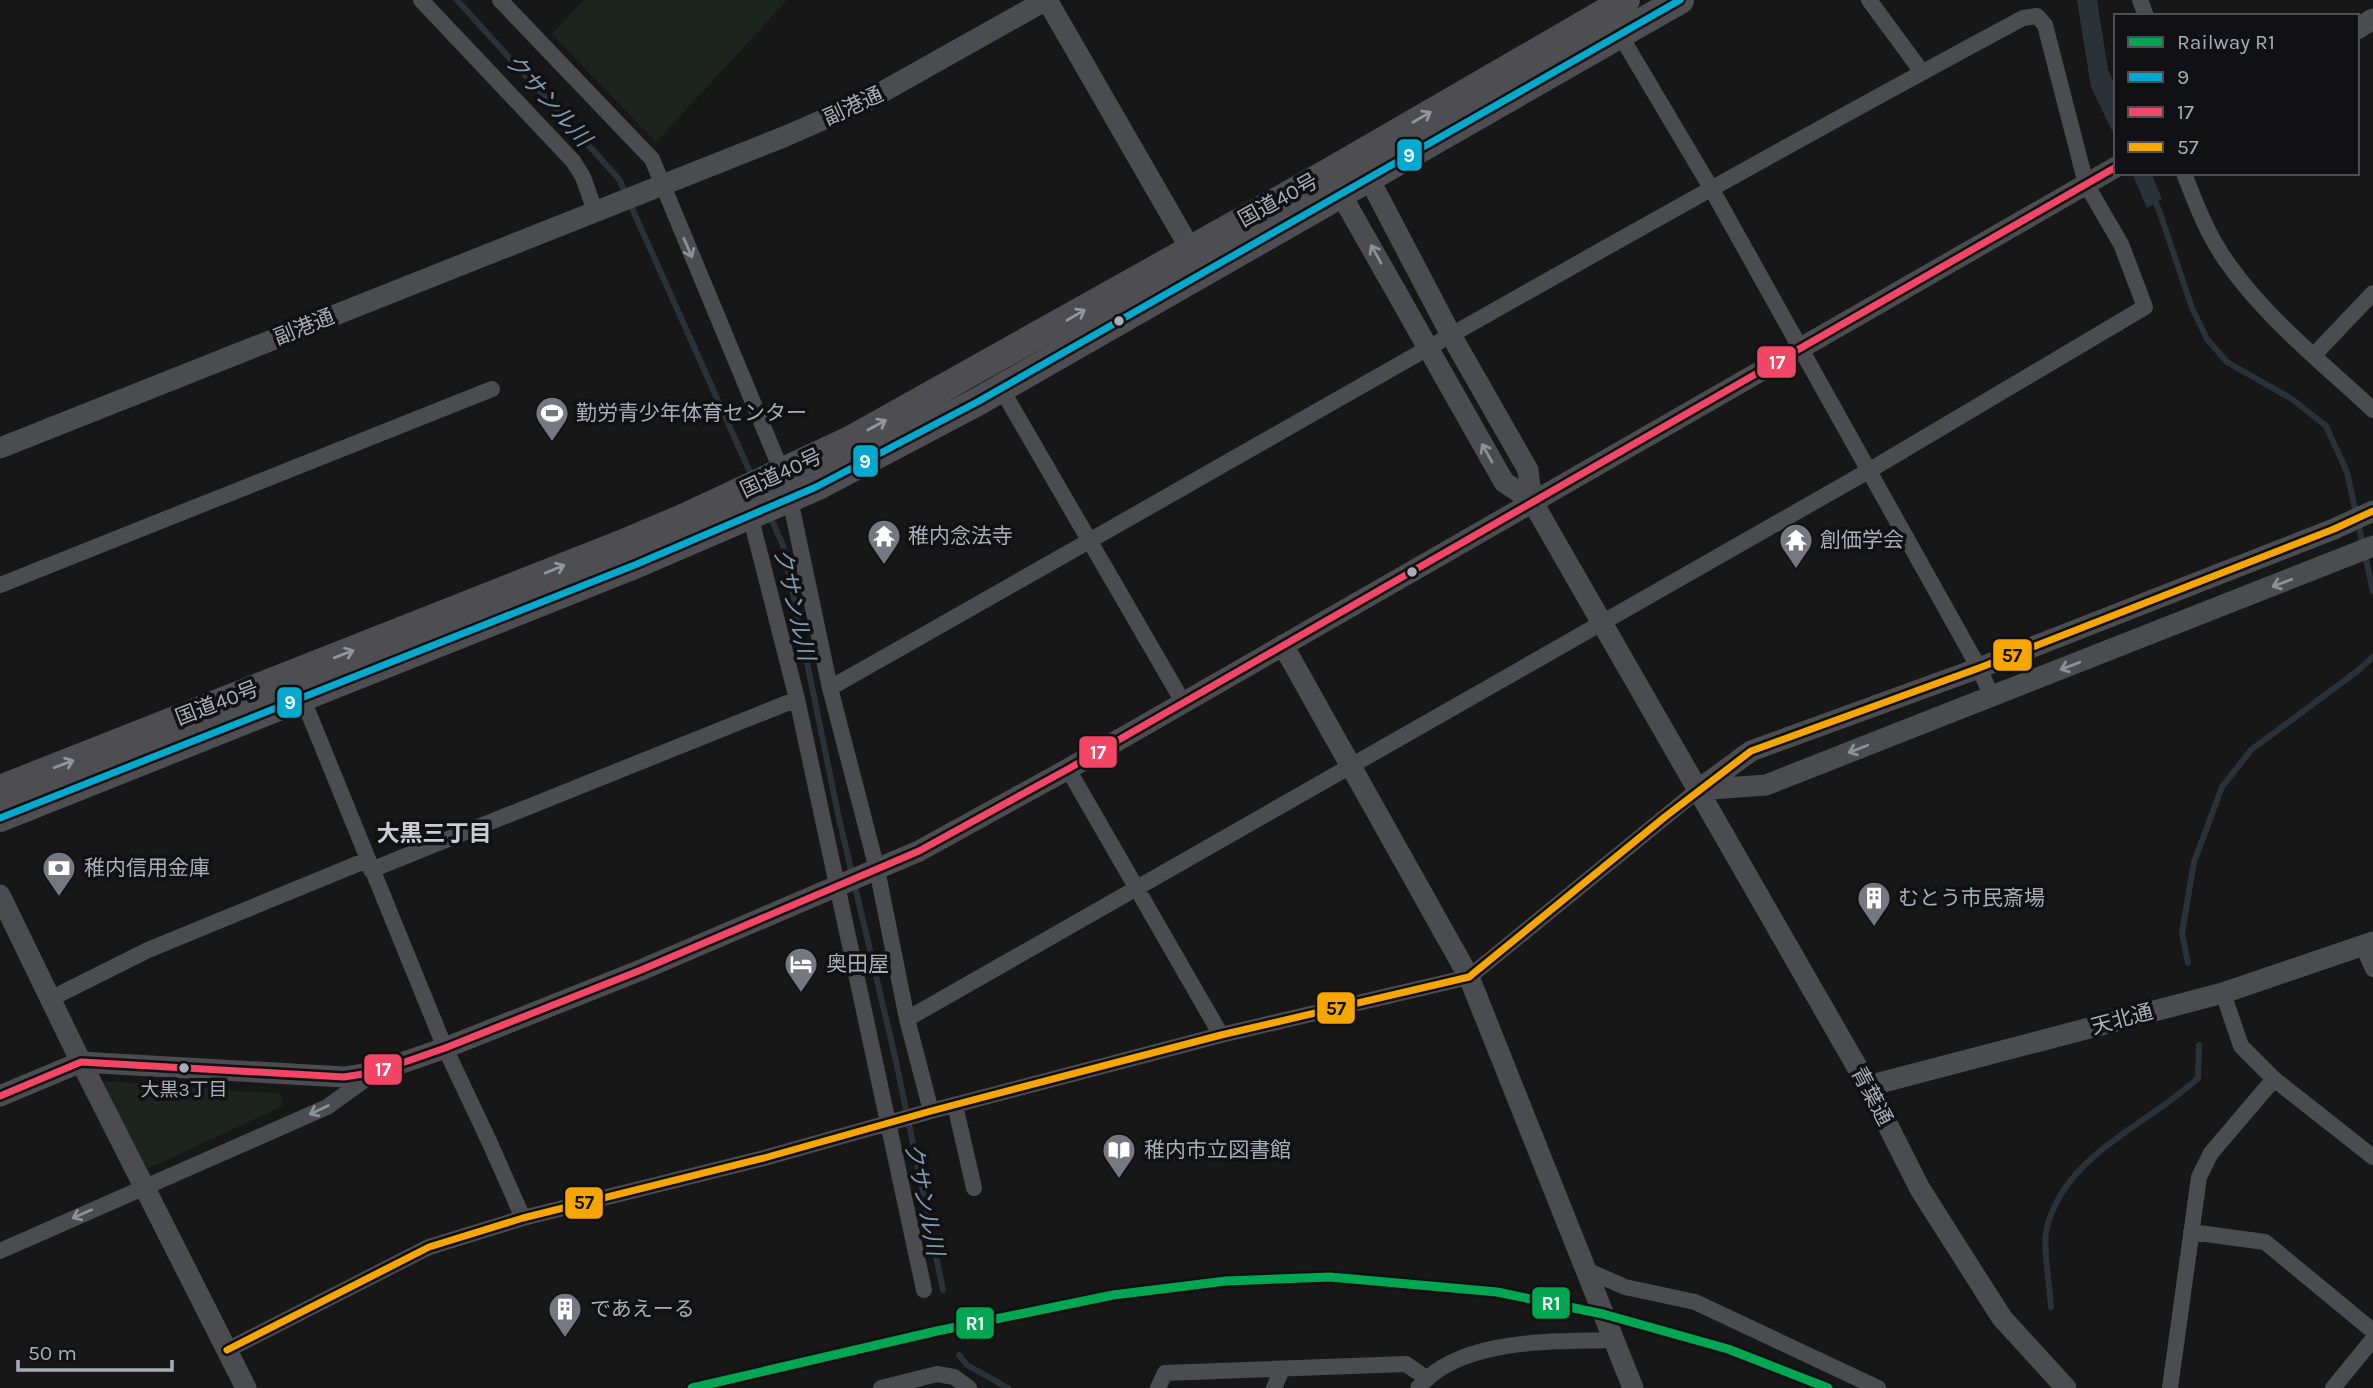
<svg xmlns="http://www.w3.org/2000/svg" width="2373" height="1388" font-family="Karla,'Noto Sans JP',sans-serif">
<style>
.green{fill:#1d241e}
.water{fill:#2a3239}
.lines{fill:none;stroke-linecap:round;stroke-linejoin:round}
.stream{stroke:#2a3239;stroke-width:6}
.minor{stroke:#4b4c50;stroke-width:16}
.tertiary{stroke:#4b4c50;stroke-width:21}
.trunk{stroke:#4e4e52;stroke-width:28}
.bus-1-casing{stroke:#111113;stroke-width:12}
.bus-2-casing{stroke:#111113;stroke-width:12}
.bus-3-casing{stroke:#111113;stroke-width:12}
.bus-1{stroke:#00a9ce;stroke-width:7}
.bus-2{stroke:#f34667;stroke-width:7}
.bus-3{stroke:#f7a600;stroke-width:7}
.rail-1-casing{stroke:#111113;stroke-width:14}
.rail-1{stroke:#00a651;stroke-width:9}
.oneway{stroke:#92959e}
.oneway2{stroke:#8c9099}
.bus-dot{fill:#a8adb8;stroke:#111113;stroke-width:2.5}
.labels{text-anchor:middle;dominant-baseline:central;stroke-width:7;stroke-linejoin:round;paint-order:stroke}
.bus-label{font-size:19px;fill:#a8adb8;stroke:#111113}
.street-label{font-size:21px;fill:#a8adb8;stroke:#111113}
.poi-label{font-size:21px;fill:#a8adb8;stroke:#111113;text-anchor:start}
.water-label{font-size:23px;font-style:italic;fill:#7f9bb3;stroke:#111113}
.neighbourhood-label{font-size:23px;font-weight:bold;fill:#c9ccd4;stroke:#111113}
.line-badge{stroke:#111113;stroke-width:2.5}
.badge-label{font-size:19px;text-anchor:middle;font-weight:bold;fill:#fff}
.pale-badge-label{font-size:19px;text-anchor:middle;font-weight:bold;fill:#111}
</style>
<rect width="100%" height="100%" fill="#171717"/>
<path class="green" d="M584 0H787L656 142 552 34Z
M103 1081 281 1094 283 1106 147 1169Z"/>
<path class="water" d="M2077 0H2097L2108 70 2116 88V139L2091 87Z
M2132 173H2151L2162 199 2147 208Z"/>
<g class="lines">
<path class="stream" d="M457 0 619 179 753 479
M2153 196 2160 213 2192 308 2207 339 2227 362 2292 399 2326 426 2347 472 2373 591
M769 514 783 545 838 814 896 1061 943 1290
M2188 963 2182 933 2194 862 2222 787 2251 750 2356 672 2373 657
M2051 1307C2050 1289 2043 1247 2046 1232 2062 1155 2146 1127 2198 1078L2199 1045
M959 1355 967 1365 1008 1388"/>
<path class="minor" d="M421 0 573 161 583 177 595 211
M500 0 652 159 782 472 790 499 830 688 877 869 907 1019 931 1111
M1869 0 1922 72
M2140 0 2146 16
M1616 28 1711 188 1979 668 1992 697
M2184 173C2196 205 2209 238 2229 265 2268 320 2324 364 2373 410
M2314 355 2373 293
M998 383 1183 702
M749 511 797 699 924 1290
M0 585 492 389
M830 688C1227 464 1621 234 2023 18L2037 16 2045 25 2086 184 2121 244 2145 307 1870 470 907 1019
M300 692 445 1048 489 1141 523 1218
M1068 769 1221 1035
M371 870 797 699
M2363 946 2373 969
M2223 993 2241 1046 2274 1079
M52 998 148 950 367 860
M955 1105 974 1188
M2191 1232 2265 1242 2373 1331
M0 1251 327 1107 373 1074
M1584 1269 1625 1287 1695 1302 1878 1388
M227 1350 429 1247 523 1218 764 1158 931 1111 1221 1035 1469 977 1698 790
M881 1388 937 1374 954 1377 969 1388
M1158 1388 1165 1373 1406 1364 1426 1378
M1274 1388 1282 1369
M1418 1388C1460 1337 1554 1342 1613 1340
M2170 1388 2199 1177 2211 1153 2274 1079 2373 1157
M2333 1388 2373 1339"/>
<path class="tertiary" d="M1047 0 1191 250
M2357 29 2373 19
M1363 167 1451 335 1528 470 1532 501 1868 1086 1920 1189 2002 1318 2066 1388
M1334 182 1504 482 1532 501
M0 448 786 136 868 100 1046 0
M1283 645 1469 977 1633 1388
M1698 790 1751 751 1979 668 2334 529 2373 511
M1698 790 1766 785 2373 546
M0 895 81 1062 246 1388
M1868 1086 2223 993 2373 942
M0 1096 81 1062 344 1077 376 1072 445 1048 641 970 919 851 1068 769 2116 167"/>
<path class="trunk" d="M0 789 626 542 685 517 850 440 1329 172 1626 0
M0 818 637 564 816 487 979 401 1680 0"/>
<defs>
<path id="bus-1" d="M0 818 637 564 816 487 979 401 1680 0"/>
<path id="bus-2" d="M0 1096 81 1062 344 1077 376 1072 445 1048 641 970 919 851 1068 769 2116 167"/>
<path id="bus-3" d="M227 1350 429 1247 523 1218 764 1158 931 1111 1221 1035 1469 977 1666 816 1751 751 1979 668 2334 529 2373 511"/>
</defs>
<use href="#bus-1" class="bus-1-casing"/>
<use href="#bus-2" class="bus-2-casing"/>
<use href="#bus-3" class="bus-3-casing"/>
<use href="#bus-1" class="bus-1"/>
<use href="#bus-2" class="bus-2"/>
<use href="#bus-3" class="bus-3"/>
<defs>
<path id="rail-1" d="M692 1388 937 1331 1113 1295 1226 1281 1330 1277 1497 1292 1603 1314 1728 1349 1828 1388"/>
</defs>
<use href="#rail-1" class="rail-1-casing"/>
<use href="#rail-1" class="rail-1"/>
</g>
<defs><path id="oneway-shaft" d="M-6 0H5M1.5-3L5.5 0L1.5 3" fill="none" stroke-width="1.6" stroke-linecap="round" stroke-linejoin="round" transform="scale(1.75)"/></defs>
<g class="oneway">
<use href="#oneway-shaft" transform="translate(1422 117) rotate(-30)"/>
<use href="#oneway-shaft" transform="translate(1076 315) rotate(-30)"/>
<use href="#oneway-shaft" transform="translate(877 425) rotate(-29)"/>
<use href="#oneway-shaft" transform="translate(555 569) rotate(-22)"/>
<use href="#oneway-shaft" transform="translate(344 654) rotate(-21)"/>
<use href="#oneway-shaft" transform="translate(64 764) rotate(-21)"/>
</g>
<g class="oneway2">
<use href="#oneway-shaft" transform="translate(688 248) rotate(67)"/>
<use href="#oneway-shaft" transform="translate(1376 254) rotate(-119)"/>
<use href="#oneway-shaft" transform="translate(1487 453) rotate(-119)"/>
<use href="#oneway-shaft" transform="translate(2282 583) rotate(159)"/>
<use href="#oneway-shaft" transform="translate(2070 666) rotate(159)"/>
<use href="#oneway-shaft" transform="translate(1858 749) rotate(159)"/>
<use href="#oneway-shaft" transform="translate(319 1110) rotate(154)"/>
<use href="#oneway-shaft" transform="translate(82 1214) rotate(156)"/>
</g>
<defs>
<symbol id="stadium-pin" viewBox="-11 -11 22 30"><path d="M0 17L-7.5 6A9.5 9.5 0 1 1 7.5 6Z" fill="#757880" stroke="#111113"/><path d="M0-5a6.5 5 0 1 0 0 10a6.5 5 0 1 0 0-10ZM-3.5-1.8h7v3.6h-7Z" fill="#fff"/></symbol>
<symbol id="temple-pin" viewBox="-11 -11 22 30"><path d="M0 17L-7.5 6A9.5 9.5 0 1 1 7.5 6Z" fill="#757880" stroke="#111113"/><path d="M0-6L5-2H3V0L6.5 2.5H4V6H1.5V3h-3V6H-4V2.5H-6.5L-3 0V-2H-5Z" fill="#fff"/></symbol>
<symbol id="bank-pin" viewBox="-11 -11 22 30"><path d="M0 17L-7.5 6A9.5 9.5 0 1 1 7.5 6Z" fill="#757880" stroke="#111113"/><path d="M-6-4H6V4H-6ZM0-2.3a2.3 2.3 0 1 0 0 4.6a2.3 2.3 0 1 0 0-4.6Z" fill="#fff"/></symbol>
<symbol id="building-pin" viewBox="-11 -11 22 30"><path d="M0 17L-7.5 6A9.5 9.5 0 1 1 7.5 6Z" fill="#757880" stroke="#111113"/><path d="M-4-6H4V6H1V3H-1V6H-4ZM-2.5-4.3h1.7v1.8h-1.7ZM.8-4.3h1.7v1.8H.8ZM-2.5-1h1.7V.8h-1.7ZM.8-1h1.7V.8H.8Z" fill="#fff"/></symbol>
<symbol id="hotel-pin" viewBox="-11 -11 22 30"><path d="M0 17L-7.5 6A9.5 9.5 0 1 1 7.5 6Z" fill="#757880" stroke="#111113"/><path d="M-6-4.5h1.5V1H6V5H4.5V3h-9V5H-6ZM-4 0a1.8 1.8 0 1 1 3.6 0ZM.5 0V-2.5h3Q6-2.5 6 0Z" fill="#fff"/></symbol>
<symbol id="library-pin" viewBox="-11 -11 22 30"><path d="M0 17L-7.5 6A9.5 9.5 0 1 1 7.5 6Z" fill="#757880" stroke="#111113"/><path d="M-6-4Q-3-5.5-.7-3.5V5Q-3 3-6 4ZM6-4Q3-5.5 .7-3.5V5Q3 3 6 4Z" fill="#fff"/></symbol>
</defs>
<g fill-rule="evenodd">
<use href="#stadium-pin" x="533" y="394" width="38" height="52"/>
<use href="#temple-pin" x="865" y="517" width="38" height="52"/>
<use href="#temple-pin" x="1777" y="521" width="38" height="52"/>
<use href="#bank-pin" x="40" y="849" width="38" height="52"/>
<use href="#building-pin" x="1855" y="879" width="38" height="52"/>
<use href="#hotel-pin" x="782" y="945" width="38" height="52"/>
<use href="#library-pin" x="1100" y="1131" width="38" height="52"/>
<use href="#building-pin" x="546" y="1290" width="38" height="52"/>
</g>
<g class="bus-dot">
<circle cx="1119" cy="321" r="6"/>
<circle cx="1412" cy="572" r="6"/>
<circle cx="184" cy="1068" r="6"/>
</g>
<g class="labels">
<g class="bus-label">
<text x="184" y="1090">大黒3丁目</text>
</g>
<g class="street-label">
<text transform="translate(853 106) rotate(-25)">副港通</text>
<text transform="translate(1278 200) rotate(-29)">国道40号</text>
<text transform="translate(304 327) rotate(-22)">副港通</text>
<text transform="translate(781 473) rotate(-25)">国道40号</text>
<text transform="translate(217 703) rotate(-21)">国道40号</text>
<text transform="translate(2122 1019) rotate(-15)">天北通</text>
<text transform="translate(1872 1096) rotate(62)">青葉通</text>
</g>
<g class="poi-label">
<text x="576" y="413">勤労青少年体育センター</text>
<text x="908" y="536">稚内念法寺</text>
<text x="1820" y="540">創価学会</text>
<text x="84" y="868">稚内信用金庫</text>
<text x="1898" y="898">むとう市民斎場</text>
<text x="826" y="964">奥田屋</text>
<text x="1144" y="1150">稚内市立図書館</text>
<text x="590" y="1309">であえーる</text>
</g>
<g class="water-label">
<text transform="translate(548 100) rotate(48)">クサンル川</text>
<text transform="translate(794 604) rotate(77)">クサンル川</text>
<text transform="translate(924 1199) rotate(78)">クサンル川</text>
</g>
<g class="neighbourhood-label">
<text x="434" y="833">大黒三丁目</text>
</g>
</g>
<g class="line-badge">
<rect x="1396" y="138" width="27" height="34" rx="7" fill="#00a9ce"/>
<rect x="1756" y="345" width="41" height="34" rx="7" fill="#f34667"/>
<rect x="852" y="444" width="27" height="34" rx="7" fill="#00a9ce"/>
<rect x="1992" y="638" width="41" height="34" rx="7" fill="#f7a600"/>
<rect x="276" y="686" width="27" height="33" rx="7" fill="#00a9ce"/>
<rect x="1078" y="735" width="40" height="34" rx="7" fill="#f34667"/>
<rect x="1316" y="991" width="40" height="34" rx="7" fill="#f7a600"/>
<rect x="363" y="1053" width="40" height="33" rx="7" fill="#f34667"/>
<rect x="564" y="1186" width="40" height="34" rx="7" fill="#f7a600"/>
<rect x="1531" y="1286" width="40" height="34" rx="7" fill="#00a651"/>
<rect x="955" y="1306" width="40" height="34" rx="7" fill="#00a651"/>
</g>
<g class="badge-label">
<text x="1409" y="162">9</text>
<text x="1777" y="369">17</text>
<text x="865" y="468">9</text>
<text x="290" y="709">9</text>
<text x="1098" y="759">17</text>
<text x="383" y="1076">17</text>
<text x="1551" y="1310">R1</text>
<text x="975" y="1330">R1</text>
</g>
<g class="pale-badge-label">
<text x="2012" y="662">57</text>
<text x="1336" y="1015">57</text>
<text x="584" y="1209">57</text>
</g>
<rect x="2114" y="14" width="245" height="161" fill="#111113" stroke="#4d4f55" stroke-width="2"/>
<rect x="2128" y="37" width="35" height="10" fill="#00a651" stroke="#4d4f55" stroke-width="2"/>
<text x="2177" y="49" font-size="21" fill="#a8adb8">Railway R1</text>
<rect x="2128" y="72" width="35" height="10" fill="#00a9ce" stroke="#4d4f55" stroke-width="2"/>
<text x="2177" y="84" font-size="21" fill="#a8adb8">9</text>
<rect x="2128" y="107" width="35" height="10" fill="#f34667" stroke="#4d4f55" stroke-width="2"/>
<text x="2177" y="119" font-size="21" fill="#a8adb8">17</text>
<rect x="2128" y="142" width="35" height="10" fill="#f7a600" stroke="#4d4f55" stroke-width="2"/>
<text x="2177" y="154" font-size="21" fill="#a8adb8">57</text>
<path d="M18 1360v10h154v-10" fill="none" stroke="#a8adb8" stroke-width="3.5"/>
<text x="28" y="1360" font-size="21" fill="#a8adb8" stroke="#111113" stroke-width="5" paint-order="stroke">50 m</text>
</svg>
